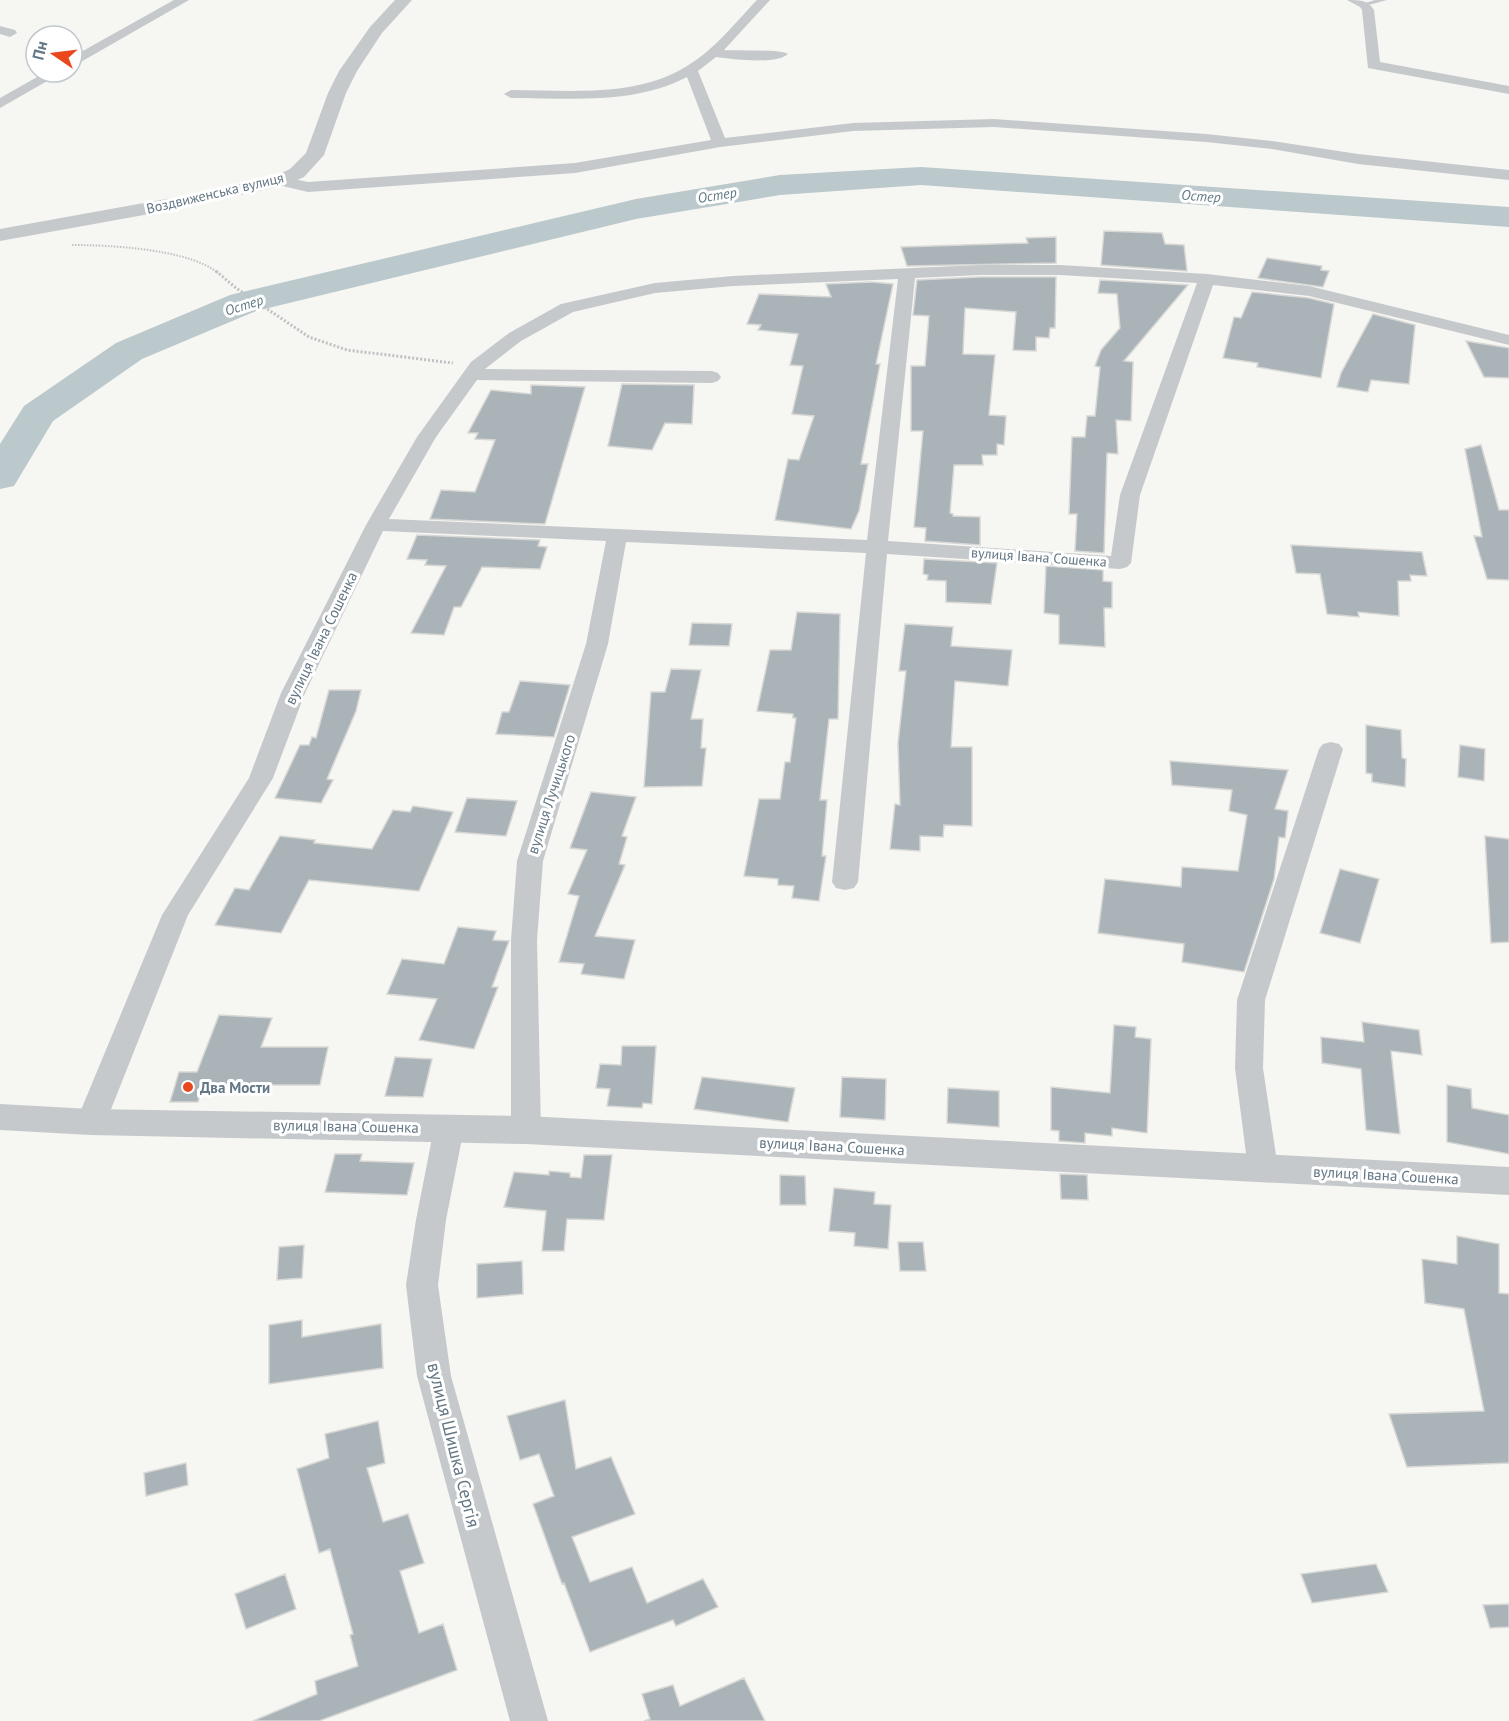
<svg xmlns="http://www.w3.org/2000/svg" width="1509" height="1721" font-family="'PT Sans',sans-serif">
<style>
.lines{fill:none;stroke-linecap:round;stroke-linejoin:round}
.river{fill:#bbc8cc;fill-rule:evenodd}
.building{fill:#aab3b8;stroke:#d7d7d5;stroke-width:1.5}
.path-far1{stroke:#bfc1c3;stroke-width:2;stroke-dasharray:1.5 1.5;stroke-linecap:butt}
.path{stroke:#bfc1c3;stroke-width:3;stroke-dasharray:2 2;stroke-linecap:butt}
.service{fill:#c6c9cc;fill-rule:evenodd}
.minor{fill:#c6c9cc;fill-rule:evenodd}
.tertiary{fill:#c6c9cc;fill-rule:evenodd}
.poi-dot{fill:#eb471d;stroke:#fff;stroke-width:2}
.labels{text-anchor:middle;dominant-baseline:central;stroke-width:6;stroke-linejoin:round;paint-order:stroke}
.far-street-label{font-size:14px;fill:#647785;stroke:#fff}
.far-water-label{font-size:14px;font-style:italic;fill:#5f7982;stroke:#fff}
.street-label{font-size:15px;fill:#647785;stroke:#fff}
.poi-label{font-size:15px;font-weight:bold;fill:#647785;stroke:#fff;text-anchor:start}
.near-street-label{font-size:18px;fill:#647785;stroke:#fff}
</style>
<rect width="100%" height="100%" fill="#f6f6f2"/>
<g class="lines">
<path class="river" d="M921 167 1509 207V227L921 185 780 195 636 219 256 311 142 359 53 421 14 486 0 489V444L24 406 116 343 230 295 636 199 780 175Z"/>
</g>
<path class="building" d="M1104 231 1162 233 1165 244 1184 245 1187 271 1101 265Z
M1056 237V263L907 266 901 247 1028 243 1026 238Z
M1267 258 1322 266 1321 270 1329 271 1323 287 1258 278Z
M980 277H1056L1055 328H1050L1049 338 1036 337V351L1013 350 1016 312 965 308 963 354 995 355 989 415 1006 416 1004 445 997 444V455H982L983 465H954L950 513 953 514V516L980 517V545L925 541 926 528 914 527 923 431H911V366H925L929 316 913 315 917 280Z
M1100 280 1188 285 1124 361 1133 362 1131 421 1116 420 1118 454 1107 453 1104 553 1075 551 1077 514H1069L1072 437H1085L1087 416H1095L1100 367 1095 366 1101 350 1120 328 1117 294 1098 293Z
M872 282 893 284 876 364H880L861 464H868L859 511 851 529 775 520 788 459 799 460 814 416 792 414 803 366 790 365 798 334 758 330 761 325 747 324 759 294 831 297 826 284Z
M1252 292 1309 298 1334 304 1321 378 1257 367 1258 363 1223 358 1234 317 1241 318Z
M1373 314 1415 325 1409 384 1371 380 1368 392 1337 387 1341 373Z
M1466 341 1509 348V378L1484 377Z
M622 384 694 385 692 424 665 423 652 450 608 446Z
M531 385 585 387 545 524 430 519 441 490 475 492 495 440 475 439 478 433H468L491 390 531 394Z
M1481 445 1499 510H1509V580L1487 579 1474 536 1482 537 1465 449Z
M417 535 540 540 538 546 547 547 540 569 482 567 461 607H454L444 635 411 633 446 566 425 565 427 560 407 559Z
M1291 545 1422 552 1427 576 1410 575 1411 581H1398L1399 616 1358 612 1359 617 1327 614 1320 574 1296 573Z
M924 559 997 563 991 604 946 602V581L927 580 928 575 923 574Z
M1046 566 1103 570V581L1112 582V608H1104L1105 647 1059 644V615L1044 613Z
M797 612 840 614 838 719H829L820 800H827L822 856H826L819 901 792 898 794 886 778 885V879L744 876 759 799H780L785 762H790L796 718H793V714L757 711 770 650H791Z
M692 623 732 624 729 646 689 645Z
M905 624 953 627 951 646 1012 650 1008 686 955 681 951 747H972V826L944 825 943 837 920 836V851L890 849 895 804 900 805 898 743 906 671H899Z
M671 669 701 670 691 719H703L701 748H706L702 786 644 787 651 692H665Z
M520 681 570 685 554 737 496 734 502 712H509Z
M329 690H361L356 711 327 779 333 780 321 803 275 798 300 745H309L312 737 316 738Z
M1366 725 1401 730 1402 758 1406 759 1405 787 1372 782V774L1366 773Z
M1460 745 1485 749 1484 781 1458 777Z
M1170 761 1288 770 1275 809 1288 811 1285 838 1279 837 1274 879 1244 972 1182 962 1184 944 1098 933 1105 879 1181 887 1182 867 1238 871 1247 815 1229 811 1232 790 1172 785Z
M591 792 636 797 622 836 627 837 619 864 625 865 595 936 635 940 624 979 581 974 584 964 559 962 579 896 568 894 587 850 570 848Z
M467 798 517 801 506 836 455 832Z
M413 806 453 812 419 891 309 880 281 933 215 925 235 888 249 890 280 836 315 840 314 843 372 849 393 810 410 812Z
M1485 836 1509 839V942L1491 943Z
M1340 869 1379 879 1360 943 1320 933Z
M458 927 496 931 493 940 509 941 492 987H498L474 1049 419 1040 437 999 387 994 402 959 444 964Z
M219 1015 272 1018 261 1047H328L320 1085H256L255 1088 201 1090 198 1102H170L179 1072H197Z
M1362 1022 1419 1030 1422 1055 1391 1051 1400 1134 1366 1130 1361 1069 1322 1063 1321 1037 1364 1042Z
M1114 1025 1136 1027 1135 1037 1151 1039 1147 1133 1112 1128V1136L1085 1133V1143L1059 1141V1131L1051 1130V1087L1110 1093Z
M622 1046H656L652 1104 643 1103 642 1108 607 1106 610 1089 596 1088 600 1064 621 1065Z
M395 1057 432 1059 423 1097 385 1096Z
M702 1077 795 1088 788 1122 694 1109Z
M842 1077 886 1079 885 1120 840 1117Z
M1447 1085 1471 1089 1472 1108 1509 1115V1154L1447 1142Z
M948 1088 999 1091V1127L947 1123Z
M335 1154H362L360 1161 414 1163 407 1195 325 1192Z
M584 1155H612L604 1220 567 1219 564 1251H542L546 1211 504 1207 514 1172 549 1175V1171L570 1173V1177L581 1178Z
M1060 1174 1087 1175 1088 1200 1061 1199Z
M780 1175 805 1176 806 1205H780Z
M834 1188 875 1192 874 1204 891 1205 888 1249 854 1246 855 1233 829 1231Z
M1457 1236 1499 1244V1293L1509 1294V1463L1407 1467 1389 1414 1484 1411 1464 1309 1425 1303 1422 1259 1457 1264Z
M898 1242H923L926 1271H900Z
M304 1245 302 1278 277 1280 279 1247Z
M522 1261 523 1294 477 1298V1264Z
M302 1320V1337L381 1324 383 1368 269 1384V1325Z
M565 1400 576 1469 611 1457 635 1514 572 1537 590 1582 632 1567 647 1603 703 1579 718 1607 676 1626 673 1620 590 1652 564 1583 562 1584 533 1504 554 1496 539 1454 520 1460 507 1416Z
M378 1421 385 1463 367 1468 383 1522 408 1514 424 1563 400 1571 419 1633 443 1624 457 1670 319 1721H253L317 1694 315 1681 358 1666 350 1635 353 1634 330 1549 319 1553 297 1469 329 1458 325 1434Z
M186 1463 188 1485 146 1496 144 1473Z
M1376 1564 1388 1592 1312 1603 1301 1574Z
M285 1574 296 1609 246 1629 235 1594Z
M1509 1604V1627L1490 1628 1483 1605Z
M744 1678 765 1721H644L650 1719 642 1694 673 1685 680 1706Z"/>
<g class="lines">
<path class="path-far1" d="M72 245C110 245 189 249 218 273"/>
<path class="path" d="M216 271 236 288 309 337 347 350 453 363"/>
<path class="service" d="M1375 0H1387L1365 6 1362 4Z"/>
<path class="minor" d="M174 0H189L72 67V57Z
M757 0H770L724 50C736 51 782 49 788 54 776 65 732 59 716 57L698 71 725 138 853 123 994 119 1206 134 1272 141 1358 154 1509 170V180L1358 164 1272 149 1206 142 994 127 853 131 720 147 575 173 308 192 274 184 271 181 279 176 308 182 575 163 711 140 687 77C634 105 569 98 511 98L504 94 511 90C568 90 636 98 687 66 714 50 735 23 757 0Z
M1347 0C1360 0 1368 0 1374 10L1380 62 1509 86V94L1368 68 1362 10 1360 7Z
M0 26 15 30 17 33 10 37 0 34Z
M46 72H63L0 108V98Z
M980 265H1060L1207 274 1309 286 1509 335V345L1309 296 1213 285 1140 495 1131 563 1127 567 1120 569 887 554 858 882 854 888 845 890 836 888 832 882 866 553 626 542 608 644 543 861 537 940 541 1130 536 1138 526 1141 516 1138 511 1130V940L517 861 586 644 606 541 383 531 305 693 273 778 188 915 106 1122 101 1130 91 1133 81 1130 76 1122 162 915 249 778 281 693 366 525 417 437 471 362 509 333 561 304 655 283 733 276ZM980 275H1060L1197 283 1120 495 1111 556 888 541 915 278ZM898 279 867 540 389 519 436 437 477 380 712 383 718 381 721 377 718 373 712 371 485 369 521 341 573 312 655 293 733 286Z
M1331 742 1339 744 1343 749 1265 1000 1263 1068 1278 1169 1274 1177 1263 1180 1252 1177 1248 1169 1235 1068 1237 1000 1319 749 1323 744Z
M449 1117 459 1120 464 1128 446 1220 438 1285 451 1376 548 1721H510L417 1376 406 1285 416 1220 434 1128 439 1120Z"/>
<path class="tertiary" d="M395 0H412L382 33 357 71 346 93 324 155 304 177 286 185 177 209 0 241V229L177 197 273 177 290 169 306 153 328 93 339 71 370 27Z
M0 1104 91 1109 526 1116 1509 1167V1195L526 1144 91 1135 0 1130Z"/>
</g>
<circle class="poi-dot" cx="188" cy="1087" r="6"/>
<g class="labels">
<g class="far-street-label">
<text transform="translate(215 193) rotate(-13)">Воздвиженська вулиця</text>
<text transform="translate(1039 557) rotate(4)">вулиця Івана Сошенка</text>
</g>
<g class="far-water-label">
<text transform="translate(717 195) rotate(-9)">Остер</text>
<text transform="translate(1201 196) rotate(4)">Остер</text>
<text transform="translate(244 305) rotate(-18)">Остер</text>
</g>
<g class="street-label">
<text transform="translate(321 638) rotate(-64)">вулиця Івана Сошенка</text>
<text transform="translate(551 794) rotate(-72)">вулиця Лучицького</text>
<text transform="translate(346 1126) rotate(1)">вулиця Івана Сошенка</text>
<text transform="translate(832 1146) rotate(3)">вулиця Івана Сошенка</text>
<text transform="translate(1386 1175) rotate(3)">вулиця Івана Сошенка</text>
</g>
<g class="poi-label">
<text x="200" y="1087">Два Мости</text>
</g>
<g class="near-street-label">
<text transform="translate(454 1445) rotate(76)">вулиця Шишка Сергія</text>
</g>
</g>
<g transform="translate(54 54) rotate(284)"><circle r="28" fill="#ffffff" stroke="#c1c9ce" stroke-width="1.5"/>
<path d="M0-4.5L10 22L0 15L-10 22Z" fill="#eb471d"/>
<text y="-9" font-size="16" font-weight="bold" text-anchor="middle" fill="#647785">Пн</text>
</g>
</svg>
